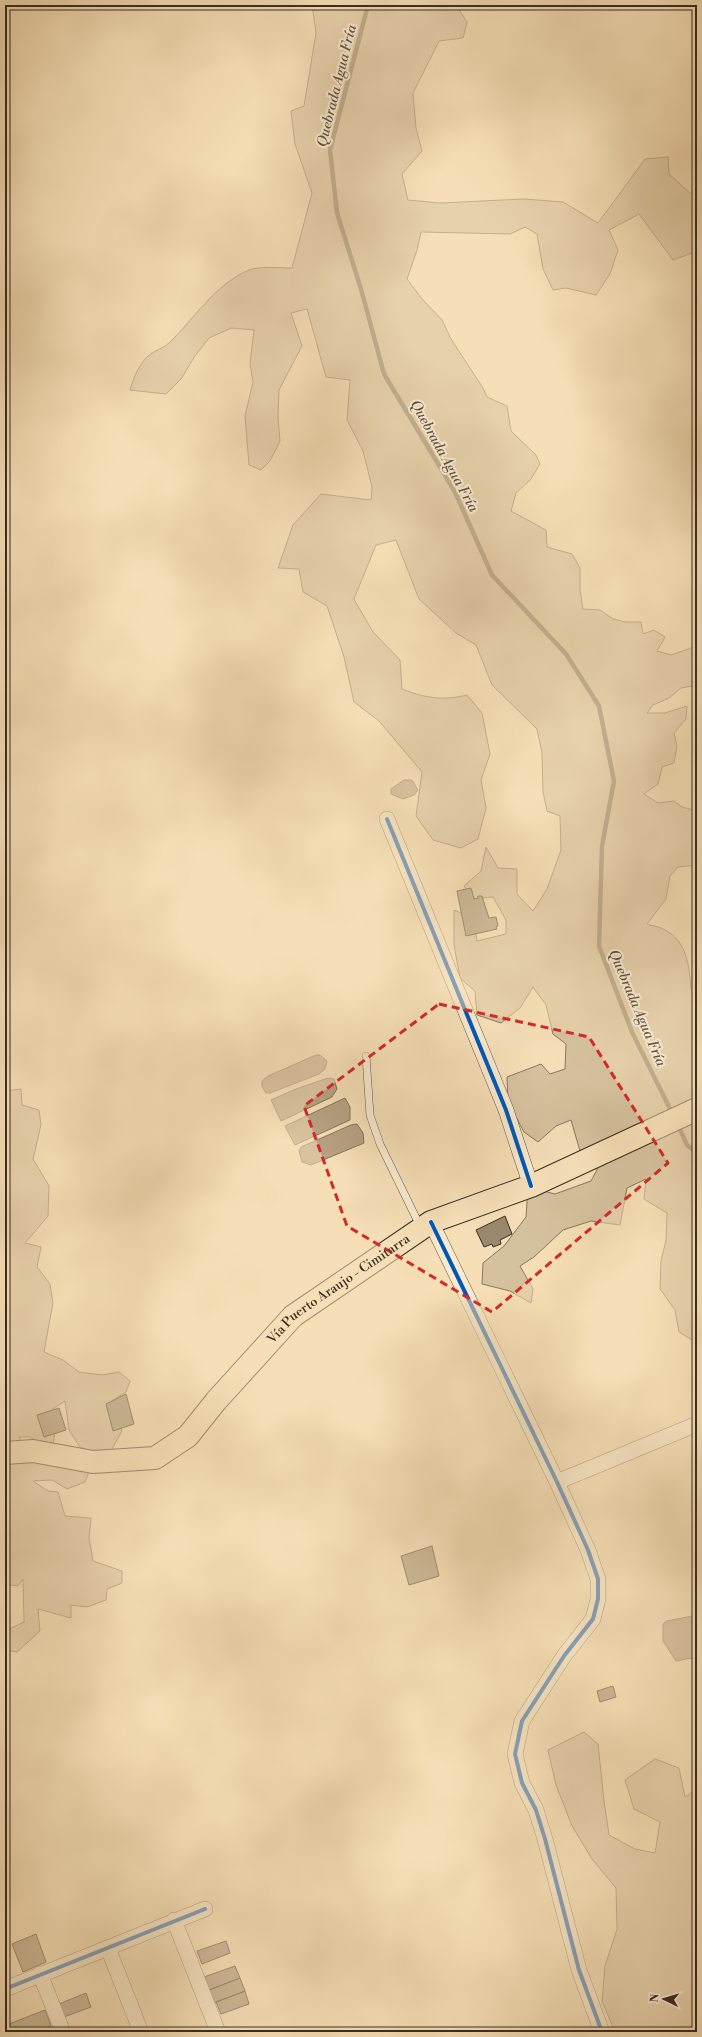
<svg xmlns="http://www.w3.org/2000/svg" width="702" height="2037" font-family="'Libre Bodoni',serif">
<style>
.green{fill:#d6c19e;stroke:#887660}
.water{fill:#b6a284;stroke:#84735d}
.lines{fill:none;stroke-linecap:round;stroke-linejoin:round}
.stream{stroke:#84735d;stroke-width:4.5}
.building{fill:#9b896f;stroke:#392c22}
.service-casing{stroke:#685947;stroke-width:8}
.minor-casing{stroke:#685947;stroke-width:16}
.primary-casing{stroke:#392c22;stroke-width:24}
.service{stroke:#f9ead0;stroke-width:7}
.minor{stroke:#f9ead0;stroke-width:15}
.primary{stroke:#f6dfb7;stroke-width:22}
.cycleway-casing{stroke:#f9ead0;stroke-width:6}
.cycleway{stroke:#0057b8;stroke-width:4}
.marked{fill:none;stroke:#d62828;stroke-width:3;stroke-dasharray:8 5;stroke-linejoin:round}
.labels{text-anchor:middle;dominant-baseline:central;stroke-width:4;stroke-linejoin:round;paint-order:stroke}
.street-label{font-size:13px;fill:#392c22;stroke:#f9ead0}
.water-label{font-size:14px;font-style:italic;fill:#5e4f3f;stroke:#f9ead0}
</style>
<rect width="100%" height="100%" fill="#f6dfb7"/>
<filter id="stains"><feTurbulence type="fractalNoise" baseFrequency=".005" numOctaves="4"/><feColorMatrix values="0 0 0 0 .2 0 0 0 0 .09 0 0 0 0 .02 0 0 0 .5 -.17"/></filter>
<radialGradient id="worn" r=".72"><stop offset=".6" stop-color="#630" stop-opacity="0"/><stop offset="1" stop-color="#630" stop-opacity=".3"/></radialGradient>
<path class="green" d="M312 5H456L467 22 463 38 439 41 413 93 416 128 422 151 402 174 408 200 440 203 524 199 563 202 598 223 645 159 668 157 669 174 690 193 697 196V216L694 218C700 229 697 242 692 253L673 260 639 214 609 230 618 250 610 274 596 295 566 288 553 290 543 269 537 234 525 227 510 234 421 232 417 250 407 279 423 300 442 320 451 339 483 388 487 397 507 406 511 431 536 455 540 464 531 479 516 493 511 511 546 530 547 547 572 554 580 568V590L583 609 600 610 613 619 626 622H641L643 634 654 630 665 637 657 651 671 655 697 646V685L681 688 669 698 653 705 647 713H665L687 706 686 719 674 733 677 746 674 763 662 767 658 784 644 794 658 803 674 801 682 807 697 811V865L678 867 670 876 666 899 647 924C652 926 658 926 663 929 687 940 689 965 691 989L697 992V1343L679 1332 675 1310 660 1289 661 1261 666 1240 667 1213 644 1199 646 1179 627 1188 620 1225 591 1221 563 1230 534 1257 520 1266 533 1289 531 1303 510 1291 482 1284 483 1263 504 1246 526 1217 528 1187 555 1194 591 1181 599 1166 582 1158 571 1120 556 1126 538 1142 524 1132 508 1102 507 1077 541 1064 550 1074 565 1069 566 1044 553 1034 546 1005 533 987 520 1008 501 1023 477 1015 475 991 460 978 454 945V910L473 918 477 941 506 934V920L493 897 474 899 464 886 481 871 486 847 498 868 517 869V894L533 911 547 889 561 850 560 816 547 811 543 792 542 753 537 729 492 685 476 645 456 633 419 599 396 540 376 545 354 599 373 632 400 660 402 689C425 698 442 701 467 695L482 713 490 754 481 780 486 808 478 839 461 848 433 840 416 816 422 772 379 721 354 702 344 657 327 606 303 592 299 569 278 568 293 525 321 494 371 500 372 487 363 451 347 420 350 380 326 377 307 309 291 313 302 346 279 390 278 418 280 441 270 461 261 470 249 465 245 416 253 382 250 364 254 330 231 328 209 338 195 356 181 379 166 394 130 390C134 377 138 366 148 356 154 350 163 349 169 343 195 318 214 285 249 270 258 266 281 268 292 268L312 193 295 144 291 111 304 106 316 33Z
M21 1089 22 1105 39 1110 41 1125 33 1159 49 1186 48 1216 25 1243 41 1247 37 1267 50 1284 53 1303 44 1352 63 1360 79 1372 102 1375 119 1372 130 1381 126 1392 112 1401 122 1431 111 1451 96 1454 80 1447 69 1430 65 1401 50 1411 55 1432 52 1451 30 1437H19L28 1456 92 1464 85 1482 67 1489 52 1480 33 1481 48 1491 58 1492 65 1516 91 1518 89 1538 93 1561 122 1571V1583L107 1589 106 1600 87 1607 71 1605V1618L38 1609 40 1631 17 1652 5 1650V1631L24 1622 23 1579 18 1586 9 1585 5 1586V1091Z
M584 1732 598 1744 604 1801 609 1835 635 1849 655 1853 660 1822 634 1809 625 1780 655 1759 679 1768 685 1797 697 1789V2024L679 2032H615L602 2001 605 1966 617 1929 616 1888 592 1859 572 1826 556 1785 548 1750Z"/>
<path class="water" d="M404 780H412L418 790 414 795 403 799 391 794V789Z
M316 1055H320L327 1061 325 1069 319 1074 270 1093H266L262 1086V1081L268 1076Z
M328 1078 334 1079 337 1089 332 1097 281 1121 271 1100 296 1089Z
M345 1098 350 1107V1120L295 1145 285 1126Z
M357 1124 363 1133 364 1143 311 1165 302 1162 299 1151 301 1147 351 1125Z
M697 1615V1657L676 1661 663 1641V1624L667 1621Z"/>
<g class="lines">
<path class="stream" d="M368 5 330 150 337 213 361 289 384 374 455 492 492 575 566 654 599 706 614 781 602 846 599 946 632 1032 673 1115
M678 1125 687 1145 697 1153"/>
</g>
<path class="building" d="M471 888 474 899 478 898V896H482L489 918 496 917 498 926 496 927 497 929 466 936 457 891Z
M505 1216 512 1234 500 1240 501 1244 493 1247 492 1244 484 1247 476 1230Z
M126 1394 134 1424 113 1431 106 1404Z
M59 1408 66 1430 44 1437 37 1415Z
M432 1546 439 1576 409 1585 401 1556Z
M613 1686 616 1697 600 1702 597 1691Z
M36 1934 46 1962 23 1972 12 1944Z
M226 1941 230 1953 202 1964 197 1951Z
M235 1966 240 1978 209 1990 204 1977Z
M240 1978 245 1991 214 2003 209 1990Z
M245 1991 249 2004 221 2014 216 2002Z
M86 1993 91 2007 64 2017 59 2004Z
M45 2010 51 2026 36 2032H12L9 2024Z"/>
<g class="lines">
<defs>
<path id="service" d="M366 1056 370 1115 380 1144 420 1226"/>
<path id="minor" d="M387 819 506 1110 531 1186
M431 1222 557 1482 588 1550 598 1579V1599L593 1619 564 1656 522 1721 515 1754 522 1783 536 1810 545 1839 579 1970 602 2032
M557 1482 697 1424
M174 1920 218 2032
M108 1948 141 2032
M40 1974 63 2032
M5 1989 205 1909"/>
<g id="primary">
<path id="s1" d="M5 1453 33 1451 93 1462 155 1458 188 1436 216 1401 293 1316 431 1222 531 1186 697 1109"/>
</g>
</defs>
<use href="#service" class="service-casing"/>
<use href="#minor" class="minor-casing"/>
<use href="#primary" class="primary-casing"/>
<use href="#service" class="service"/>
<use href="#minor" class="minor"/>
<use href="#primary" class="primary"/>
<defs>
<path id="cycleway" d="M387 819 506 1110 531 1186
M431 1222 557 1482 588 1550 598 1579V1599L593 1619 564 1656 522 1721 515 1754 522 1783 536 1810 545 1839 579 1970 602 2032
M5 1989 205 1909"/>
</defs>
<use href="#cycleway" class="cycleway-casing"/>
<use href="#cycleway" class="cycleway"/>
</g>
<path d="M0 0H702V2037H0ZM439 1004 589 1037 668 1163 492 1312 347 1226 304 1106Z" fill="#f6dfb7" fill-opacity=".55" fill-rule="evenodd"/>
<path class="marked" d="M439 1004 589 1037 668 1163 492 1312 347 1226 304 1106Z"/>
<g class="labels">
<g class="street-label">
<text stroke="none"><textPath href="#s1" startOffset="403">Vía Puerto Araujo - Cimitarra</textPath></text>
</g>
<g class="water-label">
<text transform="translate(337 86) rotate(-76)">Quebrada Agua Fría</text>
<text transform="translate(444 456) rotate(61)">Quebrada Agua Fría</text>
<text transform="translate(637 1008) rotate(67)">Quebrada Agua Fría</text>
</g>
</g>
<rect width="702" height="2037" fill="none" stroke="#f6dfb7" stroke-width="20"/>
<rect x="6" y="6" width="690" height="2025" fill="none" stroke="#392c22" stroke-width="2"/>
<rect x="10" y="10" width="682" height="2017" fill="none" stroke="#392c22"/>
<g transform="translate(664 1999) rotate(275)" stroke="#f9ead0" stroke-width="3" paint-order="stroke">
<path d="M0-3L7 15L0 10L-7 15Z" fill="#392c22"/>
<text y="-6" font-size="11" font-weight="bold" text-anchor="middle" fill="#392c22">N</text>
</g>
<rect width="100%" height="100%" filter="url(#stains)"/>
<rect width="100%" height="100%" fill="url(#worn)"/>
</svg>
